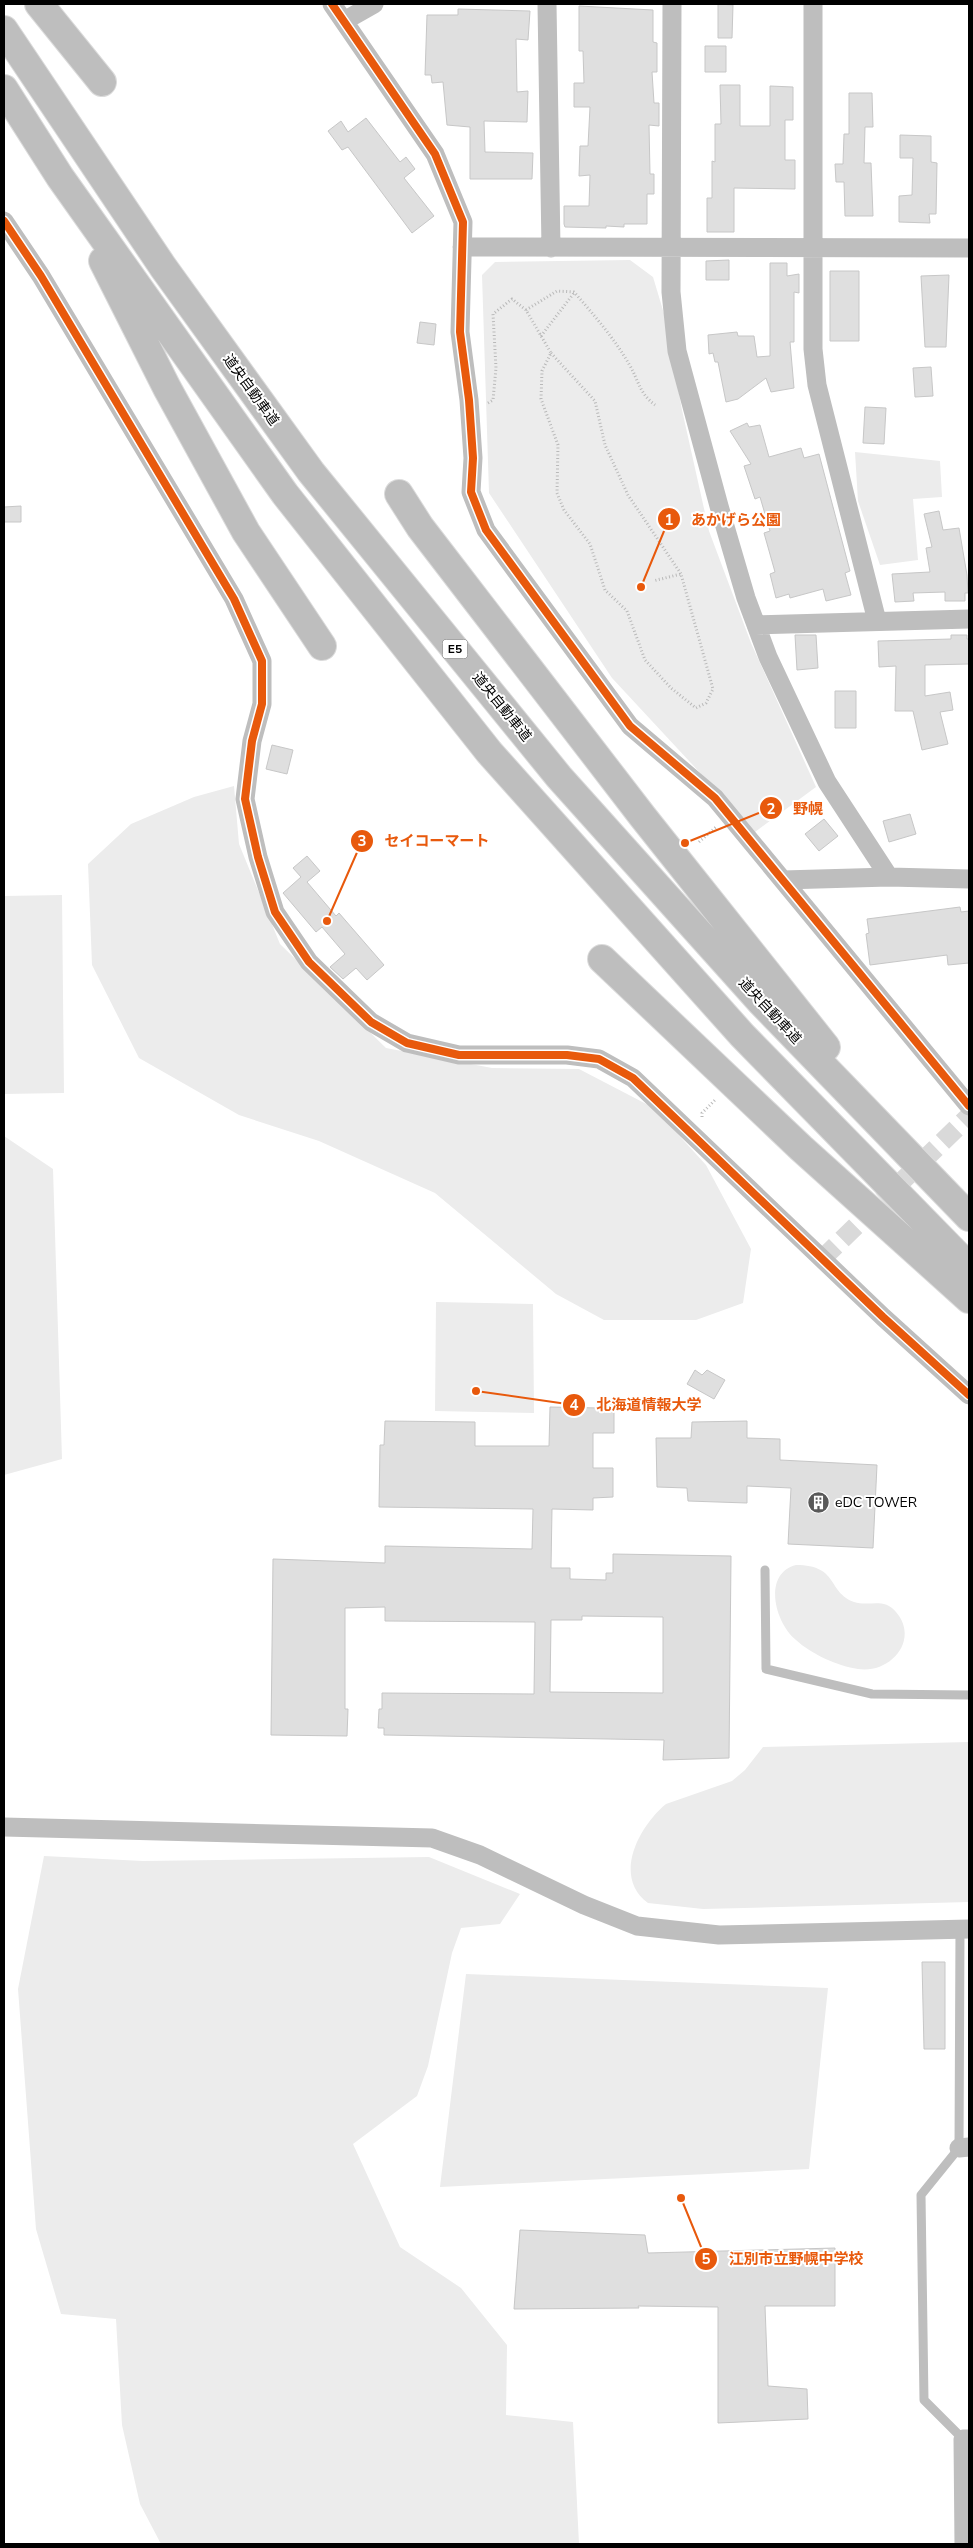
<svg xmlns="http://www.w3.org/2000/svg" width="973" height="2548" font-family="'Nunito Sans','Noto Sans JP',sans-serif">
<style>
.green{fill:#ececec}
.building{fill:#dfdfdf;stroke:#c7c7c7;fill-rule:evenodd}
.lines{fill:none;stroke-linecap:round;stroke-linejoin:round}
.minor-tunnel{stroke:#d9d9d9;stroke-width:19;stroke-dasharray:19 9;stroke-linecap:butt}
.motorway-casing{stroke:#dbdbdb;stroke-width:30}
.path{stroke:#b9b9b9;stroke-width:3;stroke-dasharray:1 2.5;stroke-linecap:butt}
.service{stroke:#bebebe;stroke-width:9}
.minor{stroke:#bebebe;stroke-width:19}
.motorway{stroke:#bebebe;stroke-width:28}
.cycleway-casing{stroke:#fff;stroke-width:11}
.cycleway{stroke:#e8590c;stroke-width:8}
.labels{text-anchor:middle;dominant-baseline:central;stroke-width:4;stroke-linejoin:round;paint-order:stroke}
.shield{fill:#fff;stroke:#4c4c4c;stroke-width:1}
.shield-label{font-size:12px;font-weight:bold;fill:#000}
.street-label{font-size:14px;fill:#000;stroke:#fff}
.poi-label{font-size:14px;fill:#000;stroke:#fff;text-anchor:start}
.leader{fill:none;stroke:#e8590c;stroke-width:2}
.callout-dot{fill:#e8590c;stroke:#fff;stroke-width:2}
.mark-label{font-size:15px;text-anchor:middle;font-weight:bold;fill:#fff}
.callout-label{font-size:15px;text-anchor:middle;font-weight:bold;fill:#e8590c;stroke:#fff;stroke-width:4;stroke-linejoin:round;paint-order:stroke}
</style>
<rect width="100%" height="100%" fill="#fff"/>
<path class="green" d="M630 260 653 277 665 317 682 410 709 531 751 643 816 787 755 832 612 678 489 493 482 275 495 262Z
M855 452 940 461 942 497 913 499 918 560 880 565 858 501Z
M234 786 239 844 280 944 386 1048 492 1068 579 1069 654 1108 706 1165 751 1249 743 1303 696 1320H604L556 1294 435 1193 319 1141 239 1115 139 1058 92 965 88 864 131 824 194 797Z
M62 895 64 1093 4 1094V896Z
M4 1136 53 1169 62 1459 4 1475Z
M436 1302 533 1304 534 1413 435 1411Z
M796 1565C839 1565 827 1592 854 1602 869 1607 884 1597 896 1612 920 1640 890 1674 858 1669 838 1666 811 1654 796 1640 775 1623 762 1574 796 1565Z
M969 1742V1902L703 1909 648 1903C612 1877 639 1826 666 1804L732 1781 745 1770 763 1747Z
M44 1856 143 1861 429 1857 520 1894 500 1924 461 1928 452 1953 428 2066 417 2096 353 2144 400 2247 461 2288 507 2345 506 2415 573 2422 579 2544H161L140 2504 122 2425 116 2319 61 2314 36 2229 18 1989Z
M466 1974 828 1988 809 2169 440 2187Z"/>
<path class="building" d="M718 4 733 5 732 38H718Z
M579 6 653 10V42L657 43V72H652L654 103H659V126L649 125 650 174H654V194H647V224H624V227L606 226V228L565 227 564 224V206H589L590 175 579 176 580 146H588L590 107H574V83H584L583 51H579Z
M458 9 530 11 528 40 516 39 517 92 528 91 527 122 484 121 485 152 533 153 532 179H470V127L447 125 443 82 432 83 431 75H425L427 15H458Z
M705 46H726V72H705Z
M720 85H740V126H770V86L793 87V120H785V160H795V189L734 188V232H707V198H712V161L715 162V124H721Z
M849 93H872L873 127H865L864 163H871L873 216H845L844 182H836L835 164H843L844 134H849Z
M366 118 400 162 406 157 415 169 404 178 434 216 412 233 348 147 342 150 328 131 341 121 348 132Z
M900 135 931 136V162L937 163 936 214H929L930 223 899 222V196L912 195 913 158H900Z
M729 260V280H706V261Z
M770 263H787V276L799 274V293L794 292V342H790L794 388 771 392 766 378 738 399 726 402 718 362H715L713 353 709 354 708 335 737 332 738 336H754L757 357 770 356Z
M830 271H859V341H830Z
M949 275 946 347H925L921 276Z
M420 322 436 324 434 345 417 343Z
M931 367 933 396 915 397 913 368Z
M865 407 886 408 884 444 863 443Z
M747 423 749 427 760 425 769 457 801 448 804 458 819 454 850 571 845 573 851 595 826 601 823 589 790 598 789 594 776 598 770 574 775 572 764 533 770 531 760 497 755 499 744 466 751 464 730 431Z
M21 506V522H4V507Z
M939 511 943 530 959 528 967 575 968 593H965V601H945V592L913 593 914 601 895 602 892 574 930 572 926 548 932 547 924 514Z
M795 635H816L818 668 797 670Z
M951 635H967V639H969V664L925 665V696L950 692 953 710 940 712 948 744 922 750 913 711H895L896 666 879 667 878 641 951 639Z
M835 691H856V728H835Z
M272 745 293 750 287 774 266 769Z
M910 814 916 834 889 842 883 821Z
M824 819 838 836 819 851 805 834Z
M307 856 320 871 307 882 336 916 339 913 384 965 367 980 356 968 343 979 330 967 345 954 322 927 316 932 283 893 301 877 293 868Z
M960 907 961 912 969 911V963L948 965 947 955 870 965 866 934 869 933 867 919Z
M695 1370 702 1375 707 1370 725 1380 714 1399 687 1384Z
M599 1402H614V1433H593V1468H613V1497L593 1498V1510L552 1509 551 1568H570V1579L606 1580V1573H613V1554L731 1556 729 1758 663 1760 664 1740 384 1735V1728H378L379 1709H382V1693L534 1694 535 1622 385 1621V1607L345 1608V1709H348L347 1736 271 1735 273 1559 385 1563V1546L532 1549 533 1509 379 1507 380 1445H384L385 1421 475 1422V1446H549L550 1407 599 1408ZM582 1616 663 1617V1693L550 1692 551 1620H582Z
M747 1421V1438L780 1439V1460L877 1465 873 1548 788 1544 791 1488 747 1486V1503L688 1501 687 1488 657 1487 656 1438H691L692 1422Z
M922 1962H945V2049H924Z
M520 2230 645 2235 648 2253 835 2248V2306H765L768 2386 807 2389 808 2419 718 2423V2307L638 2306 639 2308 514 2309Z"/>
<g class="lines">
<path class="minor-tunnel" d="M822 1259 969 1116"/>
<defs>
<path id="motorway" d="M39 4 102 82
M4 30 163 267 311 472 559 777 760 1001 969 1217
M4 89 60 177 285 494 489 752 742 1035 969 1267
M103 261 167 388 246 532 322 646
M399 494 420 527 643 817 826 1047
M602 959 801 1148 969 1299"/>
</defs>
<use href="#motorway" class="motorway-casing"/>
<path class="path" d="M526 310 557 291 574 292C594 315 614 338 629 364 639 381 639 393 655 405
M541 336 574 293
M551 353 595 401 605 445 628 495 681 574
M488 403 493 400 496 368 493 314 512 299 526 310 551 353 542 371 541 399 558 445 557 493 564 510 590 544 605 590 627 611 645 660 671 688 696 708 706 703 713 689 681 574 653 581
M699 842 716 827
M702 1117V1113L716 1099"/>
<path class="service" d="M765 1570 766 1669 872 1694 969 1695
M960 1929 959 2148 921 2195 924 2400 963 2439"/>
<path class="minor" d="M332 4 435 154 463 222 460 332 469 400 473 458 471 492 486 530 630 726 715 798 969 1106
M547 4 551 248
M672 4 671 292 677 351 719 506 746 598 768 657 827 782 889 877
M813 4V349L817 385 877 621
M344 21 374 4
M4 221 41 276 234 599 262 661V704L252 741 245 799 258 857 275 912 309 962 371 1022 407 1043 459 1055H567L599 1059 633 1078 883 1317 969 1395
M462 247 969 248
M756 625 969 619
M783 880 889 877 969 879
M4 1827 432 1838 480 1855 584 1905 637 1926 719 1935 969 1929
M959 2148 969 2147
M964 2544 963 2439H969"/>
<use href="#motorway" class="motorway"/>
<defs>
<path id="cycleway" d="M332 4 435 154 463 222 460 332 469 400 473 458 471 492 486 530 630 726 715 798 969 1106
M4 221 41 276 234 599 262 661V704L252 741 245 799 258 857 275 912 309 962 371 1022 407 1043 459 1055H567L599 1059 633 1078 883 1317 969 1395"/>
</defs>
<use href="#cycleway" class="cycleway-casing"/>
<use href="#cycleway" class="cycleway"/>
</g>
<defs>
<symbol id="building-disc" viewBox="-11 -11 22 22"><circle r="9.5" fill="#595959" stroke="#fff"/><path d="M-4-6H4V6H1V3H-1V6H-4ZM-2.5-4.3h1.7v1.8h-1.7ZM.8-4.3h1.7v1.8H.8ZM-2.5-1h1.7V.8h-1.7ZM.8-1h1.7V.8H.8Z" fill="#fff"/></symbol>
</defs>
<g fill-rule="evenodd">
<use href="#building-disc" x="806" y="1490" width="25" height="25"/>
</g>
<g class="labels">
<rect class="shield" x="442.5" y="639.5" width="25" height="19" rx="4"/>
<g class="shield-label">
<text x="455" y="649">E5</text>
</g>
<g class="street-label">
<text transform="translate(251 390) rotate(54)">道央自動車道</text>
<text transform="translate(502 707) rotate(51)">道央自動車道</text>
<text transform="translate(770 1011) rotate(47)">道央自動車道</text>
</g>
<g class="poi-label">
<text x="835" y="1502">eDC TOWER</text>
</g>
</g>
<path class="leader" d="M641 587L669 519M685 843L771 808M327 921L362 841M476 1391L574 1405M681 2198L706 2259"/>
<g class="callout-dot">
<circle cx="641" cy="587" r="5"/>
<circle cx="685" cy="843" r="5"/>
<circle cx="327" cy="921" r="5"/>
<circle cx="476" cy="1391" r="5"/>
<circle cx="681" cy="2198" r="5"/>
<circle cx="669" cy="519" r="12"/>
<circle cx="771" cy="808" r="12"/>
<circle cx="362" cy="841" r="12"/>
<circle cx="574" cy="1405" r="12"/>
<circle cx="706" cy="2259" r="12"/>
</g>
<g class="mark-label">
<text x="669" y="525">1</text>
<text x="771" y="814">2</text>
<text x="362" y="846">3</text>
<text x="574" y="1410">4</text>
<text x="706" y="2264">5</text>
</g>
<g class="callout-label">
<text x="736" y="525">あかげら公園</text>
<text x="808" y="814">野幌</text>
<text x="437" y="846">セイコーマート</text>
<text x="649" y="1410">北海道情報大学</text>
<text x="796" y="2264">江別市立野幌中学校</text>
</g>
<rect width="973" height="2548" fill="none" stroke="#000000" stroke-width="10"/>
</svg>
